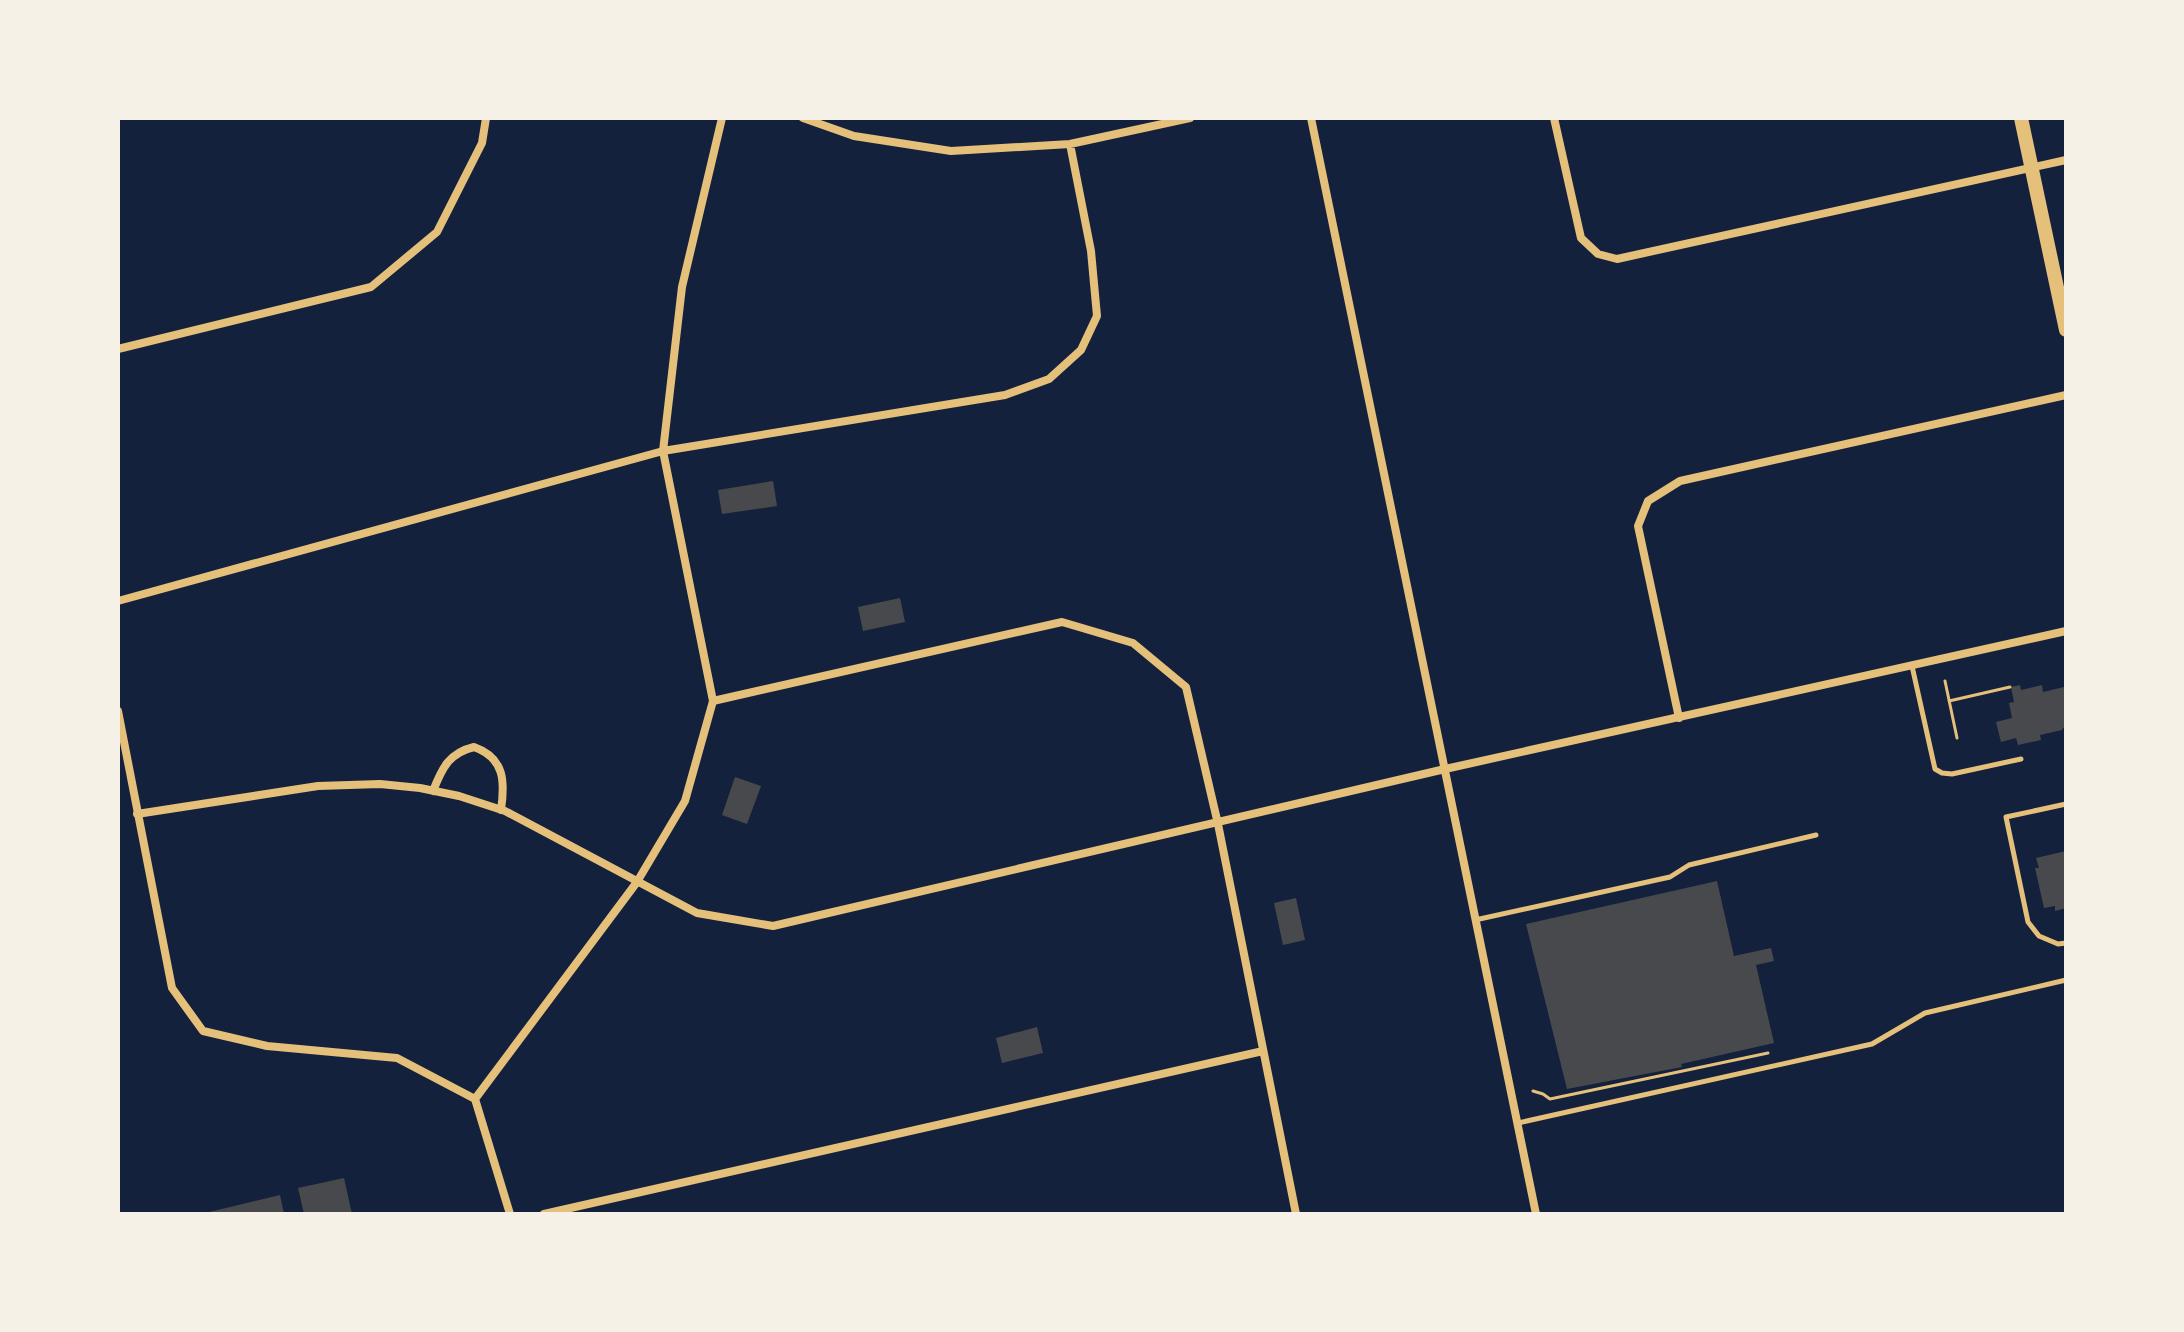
<svg xmlns="http://www.w3.org/2000/svg" width="2184" height="1332" font-family="'Golos Text',sans-serif">
<style>
.building{fill:#48494c}
.lines{fill:none;stroke-linecap:round;stroke-linejoin:round}
.path{stroke:#e5c07b;stroke-width:3}
.service{stroke:#e5c07b;stroke-width:5}
.minor{stroke:#e5c07b;stroke-width:8}
.tertiary{stroke:#e5c07b;stroke-width:14}
</style>
<rect width="100%" height="100%" fill="#14213d"/>
<path class="building" d="M773 481 777 506 722 514 718 490Z
M900 598 905 622 863 631 858 607Z
M2020 685 2021 690 2042 685 2043 692 2064 687 2066 724 2062 730 2040 735 2041 740 2018 745 2016 738 2001 742 1996 722 2012 718 2009 703 2014 702 2011 687Z
M735 777 761 786 747 824 722 815Z
M2066 851V908L2055 911V906L2044 908 2035 868H2039L2036 858Z
M1717 881 1734 956 1771 948 1774 961 1756 965 1774 1043 1681 1064 1682 1067 1567 1089 1526 924Z
M1296 898 1305 940 1283 945 1274 903Z
M1037 1027 1043 1053 1002 1063 996 1038Z
M344 1178 352 1214H304L298 1188Z
M280 1195 284 1214H206L205 1213Z"/>
<g class="lines">
<path class="path" d="M1945 681 1957 738
M1949 701 2010 687
M1533 1091 1543 1094 1550 1099 1768 1053"/>
<path class="service" d="M1912 666 1935 769 1942 773 1952 774 2021 759
M2066 804 2006 817 2028 922 2039 936 2058 944 2066 943
M1475 920 1670 877 1689 865 1816 835
M1518 1123 1872 1044 1925 1013 2066 980"/>
<path class="minor" d="M803 118 854 136 951 151 1070 144 1190 118
M1311 118 1536 1214
M1554 118 1581 238 1598 254 1617 259 2066 160
M118 349 371 287 437 232 482 143 486 118
M118 601 663 451 1005 395 1049 379 1081 350 1097 316 1091 251 1070 144
M713 701 1062 622 1133 643 1186 687 1218 824 1296 1214
M118 711 172 988 203 1031 267 1046 397 1058 475 1099
M1679 718 1638 526 1648 501 1680 481 2066 395
M433 791C442 768 449 753 474 747 505 758 505 782 501 810
M137 814 318 786 380 784 420 788 459 796 505 811 697 913 773 926 1445 769 2066 631
M475 1099 637 882 685 801 713 701 663 451 682 287 722 118
M475 1099 510 1214
M544 1214 1263 1051"/>
<path class="tertiary" d="M2021 118 2066 330"/>
</g>
<rect width="2184" height="1332" fill="none" stroke="#f6f1e7" stroke-width="240"/>
</svg>
